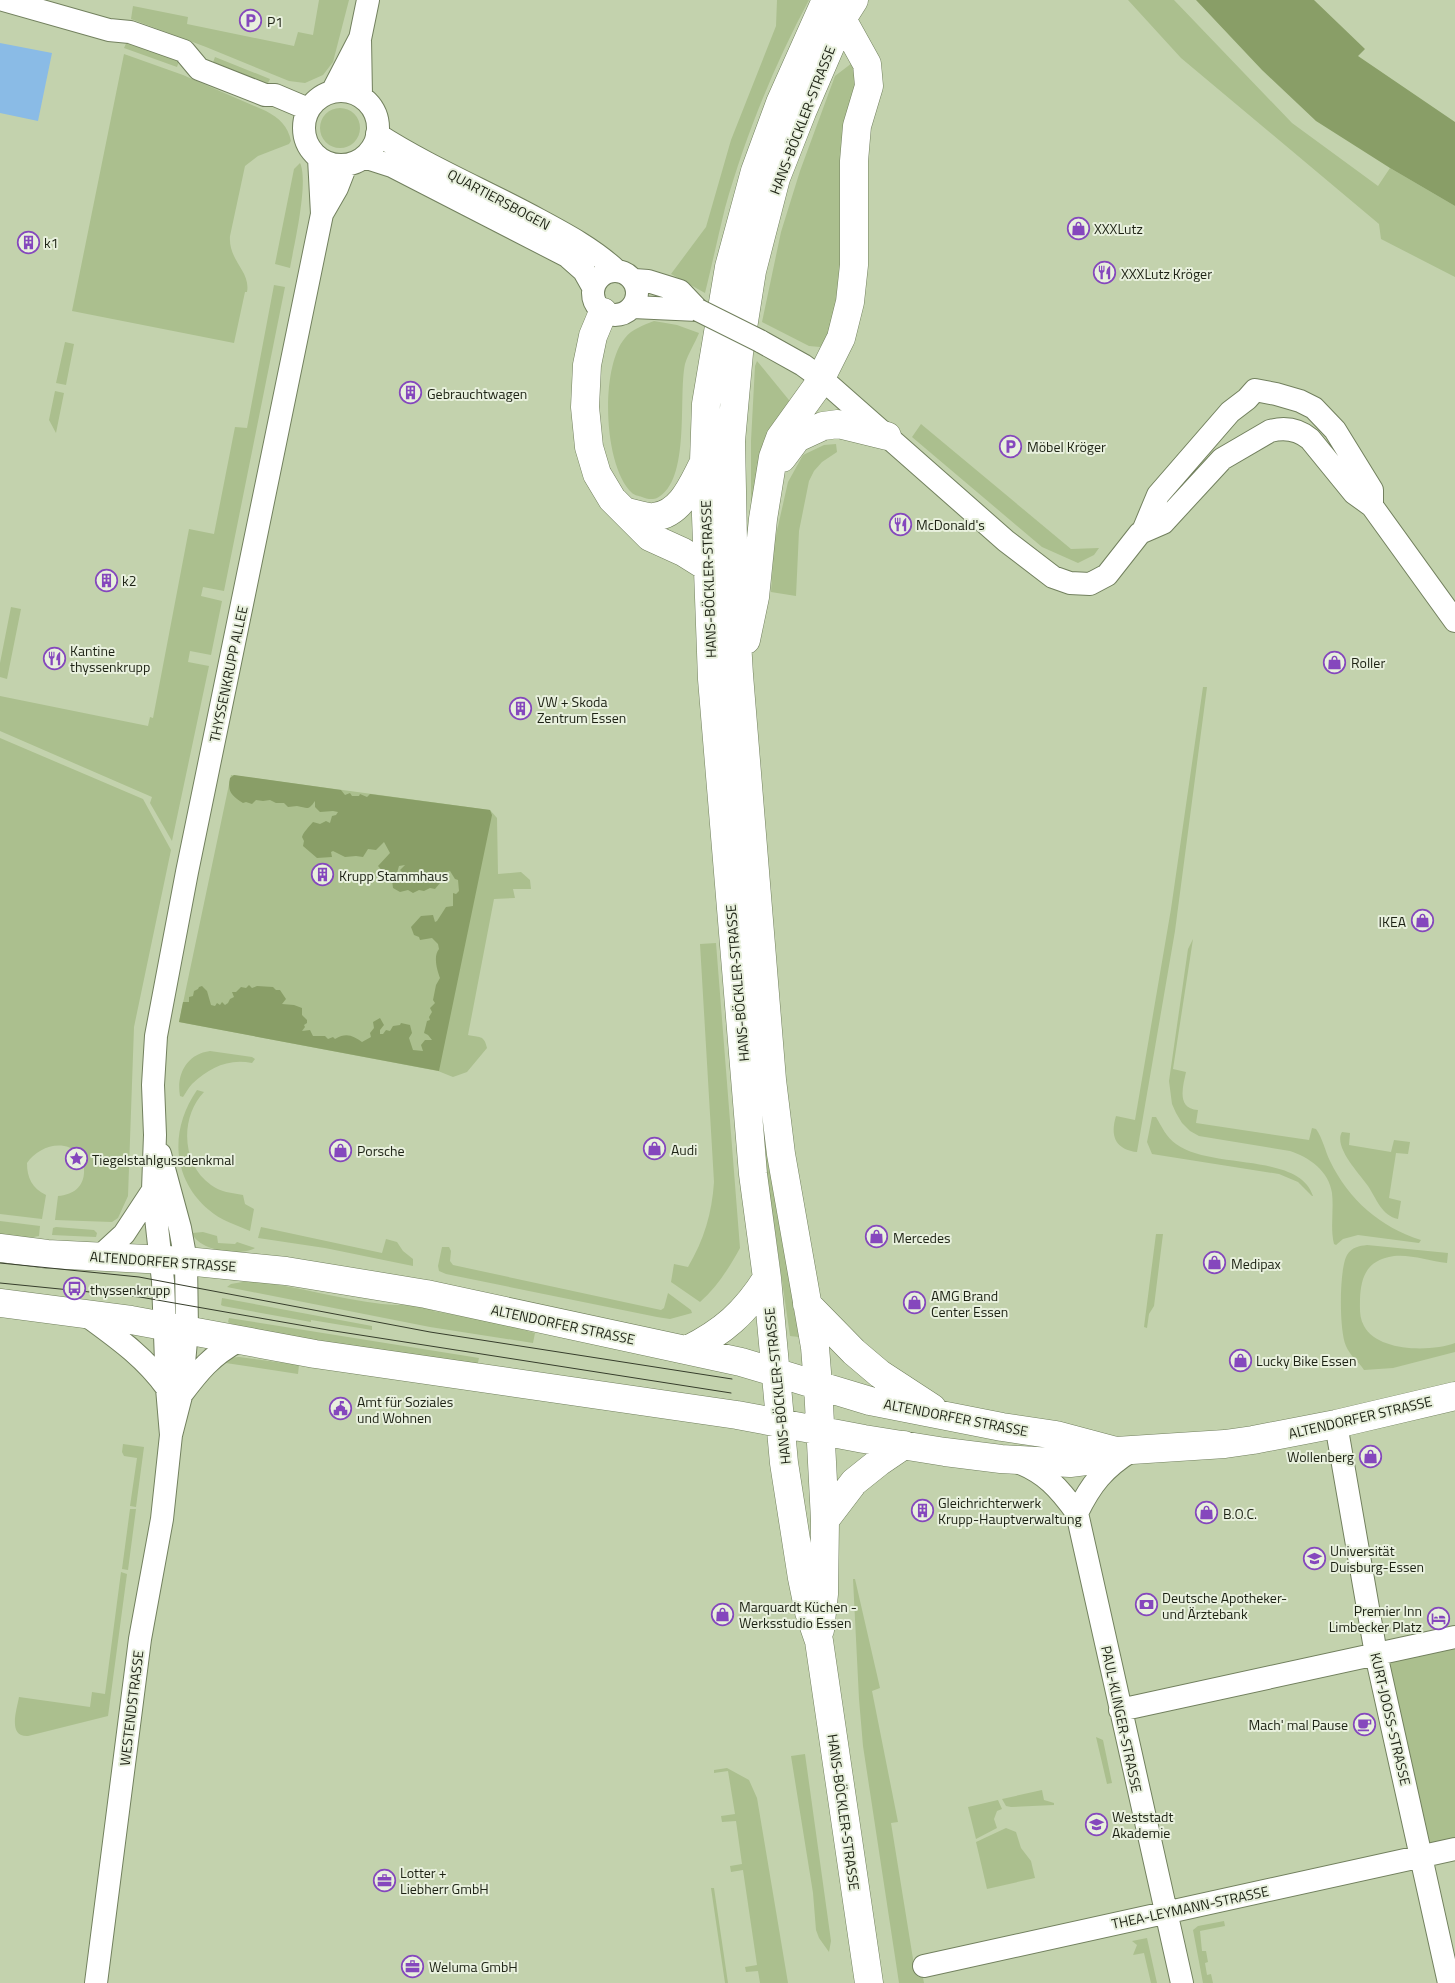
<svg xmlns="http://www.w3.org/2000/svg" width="1455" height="1983" font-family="'Titillium Web',sans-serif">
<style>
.green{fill:#abbf8e}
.forest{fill:#899e67}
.water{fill:#8abbe6}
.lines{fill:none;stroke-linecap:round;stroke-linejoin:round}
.minor-casing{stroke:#72805e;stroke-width:24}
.major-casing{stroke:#72805e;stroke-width:29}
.minor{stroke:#fff;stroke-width:22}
.major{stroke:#fff;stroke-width:28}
.tram{stroke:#363d2b;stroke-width:1}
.minor-bridge-casing{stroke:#72805e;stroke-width:24;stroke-linecap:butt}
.minor-bridge{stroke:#fff;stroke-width:22}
.labels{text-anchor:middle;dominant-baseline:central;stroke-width:4;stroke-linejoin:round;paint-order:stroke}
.poi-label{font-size:14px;fill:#1d2214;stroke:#e8f0dd;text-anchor:start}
.street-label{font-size:14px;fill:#1d2214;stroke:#e8f0dd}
</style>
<rect width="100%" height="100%" fill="#c3d2ad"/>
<path class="green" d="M319 0H349L333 62 323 75 305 83 289 81 206 47 131 19 133 6 188 17 187 24 294 46 298 32 313 35Z
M777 0H809C774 65 745 137 725 208 718 236 712 265 705 293L671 274 706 227 731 140 776 26Z
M1128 0H1174L1292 123 1378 186 1390 168 1455 206V277L1381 239 1379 224 1181 58Z
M128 39 181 55 177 67 124 48Z
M124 54 183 75 266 111C279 118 288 126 291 141L289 144 258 156 245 166 230 236C228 261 251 271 247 292H245L234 343 72 311Z
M215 57 270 79 265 89 211 68Z
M852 63 859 78 843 281 828 340 820 347 809 346 762 322 781 232 800 171 835 76Z
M320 128a20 20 0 1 1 40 0a20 20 0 1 1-40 0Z
M300 163C309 181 294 246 290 268L275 264 294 169Z
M274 285 285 287 224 591 203 587 201 596 222 601 211 655 190 651 188 662 209 666 172 841 150 803 152 797 0 731V696L148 726 150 717 153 718 189 529 214 534 235 427 247 428Z
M654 321 677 325 699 333C695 343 688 354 685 364 678 397 691 481 657 498 653 500 646 499 642 497 639 496 634 495 632 493 603 466 600 367 625 338 632 329 644 325 654 321Z
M65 342 74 344 66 385 56 383Z
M757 361 793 405 751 542V441L755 366Z
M55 391 64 393 56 433 49 420Z
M921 424 1071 549 1099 548 1094 555 1078 563 1042 547 912 437Z
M836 444 837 452 822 462 814 471 809 481 799 531 796 596 771 592 774 544 788 482 803 455 824 445Z
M11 607 21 609 7 679 0 677V663Z
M724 631 769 1158 799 1337 790 1336 764 1155Z
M1203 687H1207L1175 931 1137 1152C1115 1149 1110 1136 1116 1116L1135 1120 1171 909Z
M0 738 143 799 171 850 134 1027 128 1196 118 1218 112 1222 55 1220 58 1196C74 1195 85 1186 84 1169 84 1163 83 1158 79 1154 63 1138 38 1147 27 1163 27 1178 32 1188 46 1195L42 1219 0 1214Z
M231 775 490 810 497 818 498 874 521 872 530 880 531 889H513L515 898 494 899 468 1035C479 1038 484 1034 487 1048L467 1072 453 1077 438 1071 179 1022Z
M1193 939 1173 1069 1186 1072C1183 1086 1176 1109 1198 1110L1196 1123 1309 1140 1312 1128 1316 1129C1323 1139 1325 1151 1330 1161 1349 1200 1380 1227 1421 1240L1419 1243 1358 1235 1343 1239 1336 1245 1334 1244C1330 1228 1334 1210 1332 1193 1329 1171 1309 1157 1290 1151L1199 1136 1190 1131 1182 1123 1176 1113 1172 1104 1169 1081 1188 949Z
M716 943 740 1248C729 1268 717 1287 700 1302L671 1282 674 1264 688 1267C704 1240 712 1213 714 1182L700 944Z
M210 1051 252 1057 255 1059 252 1063C228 1058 209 1068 192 1084 188 1088 186 1093 183 1097L180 1096C176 1074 187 1054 210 1051Z
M197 1090 204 1092C180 1117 181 1164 211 1185 220 1192 232 1193 243 1195L245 1204 254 1209 250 1231C236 1225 220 1220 209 1210 171 1178 170 1129 197 1090Z
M1152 1117H1156C1162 1127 1166 1137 1176 1144 1211 1170 1299 1152 1313 1196H1312L1298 1182 1279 1174 1152 1154 1147 1142Z
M1342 1132 1350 1133 1349 1145 1391 1152 1394 1140 1410 1142 1408 1154 1396 1153 1389 1198 1401 1201 1398 1219C1382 1216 1376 1198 1368 1186 1360 1174 1333 1147 1342 1132Z
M0 1221 40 1226 39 1236 29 1238 0 1234Z
M56 1227 94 1230 97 1233 96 1237 52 1235 53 1228Z
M261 1227 382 1253 386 1239 397 1242 403 1251 413 1259V1266L325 1248 258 1238Z
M203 1232 217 1236 218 1243 235 1244 237 1242 255 1248C240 1257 199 1251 192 1233Z
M1156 1234H1163L1154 1306 1149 1314 1147 1328 1144 1327Z
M1367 1245 1448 1253 1447 1263C1430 1261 1410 1254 1394 1256 1367 1260 1361 1276 1360 1299 1360 1308 1359 1317 1364 1326 1378 1352 1431 1352 1455 1343V1352L1393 1368 1364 1370C1359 1362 1350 1356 1346 1346 1339 1331 1339 1269 1347 1255 1352 1247 1359 1246 1367 1245Z
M442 1247H449L451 1251 450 1261 453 1265 661 1310 664 1308 668 1293 691 1310 692 1313 670 1319 657 1317 446 1274 439 1271 438 1266Z
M248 1281C293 1285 337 1299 382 1304 399 1306 416 1304 433 1307V1311L490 1321 535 1333 533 1343 430 1327 227 1287 231 1284Z
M222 1298 372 1326V1330L311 1320V1322L223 1306 221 1305Z
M229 1318 479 1358 477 1367 242 1329 228 1322Z
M239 1357 299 1365 298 1374 219 1362 228 1358Z
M123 1444 144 1447 136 1507 130 1506 137 1458 124 1456 122 1452Z
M130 1509H136L128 1570 122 1569Z
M121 1572 127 1574 108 1716 28 1736C7 1737 17 1709 19 1697L90 1707 92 1692 105 1694Z
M853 1579H855L880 1688 872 1691 898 1822 891 1823 914 1965 921 1967 924 1983H899L863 1746 859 1699Z
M1455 1637V1849L1422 1856 1376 1654Z
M1096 1737 1103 1740 1112 1783 1107 1784Z
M805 1754 831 1941 829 1952 819 1938 816 1930 813 1893 791 1756Z
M727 1768 749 1780 757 1798 788 1983H760L758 1971 746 1972 745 1967 757 1965 743 1870 731 1872 730 1866 742 1864 736 1821 722 1822 721 1816 735 1814 728 1771 714 1773V1770Z
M1042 1790 1044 1800 1054 1803V1805L1011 1807 1006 1806 1002 1799Z
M998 1800 1002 1809 997 1811 994 1819 997 1828 976 1839 968 1807Z
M1006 1828 1016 1832 1021 1848 1031 1861 1035 1878 987 1889 976 1842Z
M711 1888H714L728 1983H725Z
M1224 1921 1225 1926 1200 1931 1202 1951H1206L1208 1962 1205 1963 1207 1975 1211 1974 1213 1983H1203L1193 1930 1198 1926Z
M1147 1938 1157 1983H1151L1144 1953 1133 1955 1137 1945 1132 1941Z"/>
<path class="forest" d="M1196 0H1314L1365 49 1358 56 1455 122V206L1390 168 1316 121 1262 70Z
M234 775 341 790 345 795 350 793 352 796H359L360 794 367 797 370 794 490 810 492 815 439 1071 179 1022 183 1002H189V997L193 996 194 991 198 989 199 987 202 986 207 991 211 1005 215 1006 217 1003 220 1005 222 1002 225 1005 228 1003 230 999 234 997 232 992H236L241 987 246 988 249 985 252 988 257 986 273 987 276 990H280L286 999 282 1004 294 1005 302 1008V1015L307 1020V1023L304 1025 305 1027 302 1031 310 1030 313 1036H325L328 1039 333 1037 335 1039C347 1032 353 1036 362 1042L371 1037 370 1033 374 1028 373 1022 380 1018 384 1025 380 1030V1034H383L386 1030 390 1031 393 1026 400 1025 401 1023 410 1025 412 1033 409 1038 413 1050 423 1051 421 1045 425 1040H432L428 1035 424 1033 427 1021 430 1020 429 1017 432 1012 430 1008 435 1003 433 1000 436 985 440 978C437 970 433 956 439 949L438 944 432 938 420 940 419 937 414 935 411 927 421 916 433 915 435 922 437 921 446 907 453 906V893L456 894 459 891 458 880 455 879 450 871 442 873 440 883 435 889 430 888 424 891 419 890 413 893 408 890 400 892 393 888 392 880 403 873 400 870 405 865 399 866 397 873 386 875 378 866 390 853 384 842 376 850 368 849 363 857 356 856 345 857 333 851 331 852 332 857 317 858 303 846 304 841 302 837C304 831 309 827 313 822L320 824 326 821 330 823 332 816 336 815 338 812 333 811 320 812 315 807V801C308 811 308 808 297 806 294 806 291 807 288 807L284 803H276L270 800 263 801 256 800 252 804 246 802 243 803C232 796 227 792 230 778Z"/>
<path class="water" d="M0 43 52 53 38 121 0 113Z"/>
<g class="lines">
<defs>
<path id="minor" d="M3 0 109 30 130 32 184 51 199 69 265 95H275L308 109
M304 128a37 37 0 1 1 74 0a37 37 0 1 1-74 0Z
M332 92 359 40
M361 96 360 39 368 0
M377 134C428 167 486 191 539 220 567 235 593 249 616 270
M364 157 392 166 567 256 584 271 593 287
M322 214 337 188 346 165
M593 293a22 22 0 1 1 44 0a22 22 0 1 1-44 0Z
M634 280 648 281 680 291 698 310
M633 307 698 310
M760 341 803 365 821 378 1006 541 1053 577 1070 583 1090 584 1107 575 1140 533 1163 523 1222 459 1270 431C1285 427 1298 429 1310 439L1354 493 1372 506 1455 621
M1143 531 1158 495 1230 412 1247 399 1255 390 1276 394 1300 401 1314 408 1335 430 1372 490V506
M99 1257 124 1234 153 1190
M86 1315C116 1337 145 1357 167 1388
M181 1395C199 1371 211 1356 238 1341
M1336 1424 1376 1654 1449 1983
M171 1435 167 1388 163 1281 153 1190 155 1135 153 1085 156 1036 187 872 322 214 319 158
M1015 1461C1045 1472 1059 1488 1077 1513L1182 1983
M1077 1513C1091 1484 1104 1468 1131 1451
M1120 1710 1455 1637
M924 1966 1455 1849
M96 1983 140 1639 162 1519 171 1435 181 1396 187 1330 186 1261 180 1228 160 1154"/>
<path id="major" d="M826 0 780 103 755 171 729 267 706 404 704 461 712 679 753 1174 767 1278 784 1463 802 1578 809 1612 819 1641 869 1983
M603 312 593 336 587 365 585 407 589 447 597 474 612 499 650 537 683 552 707 567
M782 458 797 438 823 426 838 424 887 436
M626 512C634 513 646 518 654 517 681 514 692 485 703 464
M746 640 755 597 763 519 773 457 780 438 816 388 841 338 850 302 854 265V161L857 126 869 86 867 64 842 19
M0 1248 47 1254 186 1261 245 1267 286 1271 426 1294 741 1362 870 1401 1002 1427 1056 1435 1116 1451 1225 1444 1253 1440 1336 1424 1455 1396
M0 1303 131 1320 315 1354 737 1415 864 1439 945 1452 1001 1459 1070 1463 1086 1461 1116 1451
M807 1304 854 1352 880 1374 932 1408
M687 1350C723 1332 745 1313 767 1278
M825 1520 854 1482 879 1462 904 1445
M820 1630 824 1594 825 1520 818 1385 815 1347 781 1154 772 1080 739 675 734 590 731 441 739 353 752 271 776 178 802 112 842 19 854 0"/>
</defs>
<use href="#minor" class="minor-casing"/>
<use href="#major" class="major-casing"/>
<use href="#minor" class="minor"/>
<use href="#major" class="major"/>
<path class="tram" d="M0 1263 139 1277 430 1332 732 1379
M0 1283 140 1297 328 1330 731 1393"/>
<defs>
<path id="minor-bridge" d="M698 310 760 341"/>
</defs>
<use href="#minor-bridge" class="minor-bridge-casing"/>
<use href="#minor-bridge" class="minor-bridge"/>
</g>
<defs>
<symbol id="parking-ring" viewBox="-11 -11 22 22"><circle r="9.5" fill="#e8f0dd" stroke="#8547bd" stroke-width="1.5"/><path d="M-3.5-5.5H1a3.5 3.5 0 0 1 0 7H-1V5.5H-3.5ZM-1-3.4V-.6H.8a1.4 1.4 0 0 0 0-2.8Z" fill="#8547bd"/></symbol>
<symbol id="shop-ring" viewBox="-11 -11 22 22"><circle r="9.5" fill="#e8f0dd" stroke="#8547bd" stroke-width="1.5"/><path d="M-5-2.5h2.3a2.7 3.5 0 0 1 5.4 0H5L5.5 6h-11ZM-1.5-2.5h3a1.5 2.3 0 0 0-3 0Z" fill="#8547bd"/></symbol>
<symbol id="building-ring" viewBox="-11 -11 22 22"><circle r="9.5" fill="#e8f0dd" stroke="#8547bd" stroke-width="1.5"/><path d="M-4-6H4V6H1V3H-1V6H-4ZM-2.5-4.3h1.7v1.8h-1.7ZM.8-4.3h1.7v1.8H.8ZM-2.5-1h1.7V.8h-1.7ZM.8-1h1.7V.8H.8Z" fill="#8547bd"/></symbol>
<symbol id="restaurant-ring" viewBox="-11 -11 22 22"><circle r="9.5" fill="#e8f0dd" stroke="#8547bd" stroke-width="1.5"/><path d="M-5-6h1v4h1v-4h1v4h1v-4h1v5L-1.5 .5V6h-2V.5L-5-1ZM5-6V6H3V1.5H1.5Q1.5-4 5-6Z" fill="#8547bd"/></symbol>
<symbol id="sight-ring" viewBox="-11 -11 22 22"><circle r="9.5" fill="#e8f0dd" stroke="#8547bd" stroke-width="1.5"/><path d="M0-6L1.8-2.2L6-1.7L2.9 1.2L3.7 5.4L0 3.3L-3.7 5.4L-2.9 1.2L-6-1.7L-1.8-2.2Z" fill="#8547bd"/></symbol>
<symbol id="bus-ring" viewBox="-11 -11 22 22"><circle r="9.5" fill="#e8f0dd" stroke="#8547bd" stroke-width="1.5"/><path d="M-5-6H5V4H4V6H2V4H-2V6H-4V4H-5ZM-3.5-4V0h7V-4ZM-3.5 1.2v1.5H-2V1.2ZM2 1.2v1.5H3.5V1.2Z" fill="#8547bd"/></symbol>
<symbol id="civic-ring" viewBox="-11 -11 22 22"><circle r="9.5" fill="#e8f0dd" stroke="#8547bd" stroke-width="1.5"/><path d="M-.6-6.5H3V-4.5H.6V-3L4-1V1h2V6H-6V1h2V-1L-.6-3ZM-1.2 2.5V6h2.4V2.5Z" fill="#8547bd"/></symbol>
<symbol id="university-ring" viewBox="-11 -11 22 22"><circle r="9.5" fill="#e8f0dd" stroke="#8547bd" stroke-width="1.5"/><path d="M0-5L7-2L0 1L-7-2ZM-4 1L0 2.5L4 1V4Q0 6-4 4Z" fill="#8547bd"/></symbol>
<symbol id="bank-ring" viewBox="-11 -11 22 22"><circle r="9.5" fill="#e8f0dd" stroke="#8547bd" stroke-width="1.5"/><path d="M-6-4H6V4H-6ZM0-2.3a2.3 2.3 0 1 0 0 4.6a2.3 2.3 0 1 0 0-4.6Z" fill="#8547bd"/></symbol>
<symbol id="hotel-ring" viewBox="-11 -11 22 22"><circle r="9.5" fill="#e8f0dd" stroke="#8547bd" stroke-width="1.5"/><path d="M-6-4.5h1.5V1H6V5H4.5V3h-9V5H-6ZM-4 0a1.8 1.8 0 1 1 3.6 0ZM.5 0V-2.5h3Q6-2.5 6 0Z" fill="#8547bd"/></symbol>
<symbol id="cafe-ring" viewBox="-11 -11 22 22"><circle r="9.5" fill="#e8f0dd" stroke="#8547bd" stroke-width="1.5"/><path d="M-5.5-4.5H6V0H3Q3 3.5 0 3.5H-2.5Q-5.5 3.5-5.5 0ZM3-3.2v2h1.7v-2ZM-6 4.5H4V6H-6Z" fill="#8547bd"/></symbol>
<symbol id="school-ring" viewBox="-11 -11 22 22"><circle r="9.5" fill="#e8f0dd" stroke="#8547bd" stroke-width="1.5"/><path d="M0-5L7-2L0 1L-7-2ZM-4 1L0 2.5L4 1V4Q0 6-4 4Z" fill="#8547bd"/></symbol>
<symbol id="office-ring" viewBox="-11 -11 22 22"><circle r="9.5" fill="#e8f0dd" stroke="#8547bd" stroke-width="1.5"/><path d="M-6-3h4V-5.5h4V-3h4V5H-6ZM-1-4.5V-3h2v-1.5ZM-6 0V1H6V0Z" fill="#8547bd"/></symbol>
</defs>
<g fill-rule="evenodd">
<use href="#parking-ring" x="238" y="8" width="25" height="25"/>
<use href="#shop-ring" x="1066" y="216" width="25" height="25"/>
<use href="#building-ring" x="16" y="230" width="25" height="25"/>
<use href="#restaurant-ring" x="1092" y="260" width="25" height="25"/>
<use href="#building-ring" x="398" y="380" width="25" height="25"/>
<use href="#parking-ring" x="998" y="434" width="25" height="25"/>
<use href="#restaurant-ring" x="888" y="512" width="25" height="25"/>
<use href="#building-ring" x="94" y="568" width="25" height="25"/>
<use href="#restaurant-ring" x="42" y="646" width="25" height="25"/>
<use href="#shop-ring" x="1322" y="650" width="25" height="25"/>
<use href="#building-ring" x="508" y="696" width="25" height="25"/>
<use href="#building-ring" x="310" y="862" width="25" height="25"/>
<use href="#shop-ring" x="1410" y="908" width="25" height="25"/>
<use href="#shop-ring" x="642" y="1136" width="25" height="25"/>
<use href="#shop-ring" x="328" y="1138" width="25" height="25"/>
<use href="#sight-ring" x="64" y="1146" width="25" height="25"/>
<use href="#shop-ring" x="864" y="1224" width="25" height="25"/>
<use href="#shop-ring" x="1202" y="1250" width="25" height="25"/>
<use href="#bus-ring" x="62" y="1276" width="25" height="25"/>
<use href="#shop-ring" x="902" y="1290" width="25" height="25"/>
<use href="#shop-ring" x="1228" y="1348" width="25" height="25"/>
<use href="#civic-ring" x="328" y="1396" width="25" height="25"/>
<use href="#shop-ring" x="1358" y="1444" width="25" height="25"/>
<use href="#building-ring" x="910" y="1498" width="25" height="25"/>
<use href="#shop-ring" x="1194" y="1500" width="25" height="25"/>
<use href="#university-ring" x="1302" y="1546" width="25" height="25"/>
<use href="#bank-ring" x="1134" y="1592" width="25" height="25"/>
<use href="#shop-ring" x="710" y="1602" width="25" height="25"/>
<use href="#hotel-ring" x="1426" y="1606" width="25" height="25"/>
<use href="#cafe-ring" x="1352" y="1712" width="25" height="25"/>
<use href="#school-ring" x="1084" y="1812" width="25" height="25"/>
<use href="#office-ring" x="372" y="1868" width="25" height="25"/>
<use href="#office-ring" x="400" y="1954" width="25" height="25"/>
</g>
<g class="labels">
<g class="poi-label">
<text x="267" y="21">P1</text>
<text x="1094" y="228">XXXLutz</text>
<text x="44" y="242">k1</text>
<text x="1121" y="273">XXXLutz Kröger</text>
<text x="427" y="393">Gebrauchtwagen</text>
<text x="1027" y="446">Möbel Kröger</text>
<text x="916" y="524">McDonald's</text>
<text x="122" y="580">k2</text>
<text x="70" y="650">Kantine<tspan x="70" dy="16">thyssenkrupp</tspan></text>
<text x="1351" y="662">Roller</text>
<text x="537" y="701">VW + Skoda<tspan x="537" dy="16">Zentrum Essen</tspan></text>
<text x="339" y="875">Krupp Stammhaus</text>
<text x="1406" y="921" text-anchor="end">IKEA</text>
<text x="671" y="1149">Audi</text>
<text x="357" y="1150">Porsche</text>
<text x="92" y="1159">Tiegelstahlgussdenkmal</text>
<text x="893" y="1237">Mercedes</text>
<text x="1231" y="1263">Medipax</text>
<text x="90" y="1289">thyssenkrupp</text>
<text x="931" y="1295">AMG Brand<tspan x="931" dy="16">Center Essen</tspan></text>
<text x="1256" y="1360">Lucky Bike Essen</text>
<text x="357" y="1401">Amt für Soziales<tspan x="357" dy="16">und Wohnen</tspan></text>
<text x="1354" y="1456" text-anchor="end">Wollenberg</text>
<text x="938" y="1502">Gleichrichterwerk<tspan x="938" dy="16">Krupp-Hauptverwaltung</tspan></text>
<text x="1223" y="1513">B.O.C.</text>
<text x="1330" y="1550">Universität<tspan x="1330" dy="16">Duisburg-Essen</tspan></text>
<text x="1162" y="1597">Deutsche Apotheker-<tspan x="1162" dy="16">und Ärztebank</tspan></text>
<text x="739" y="1606">Marquardt Küchen -<tspan x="739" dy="16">Werksstudio Essen</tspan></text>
<text x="1422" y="1610" text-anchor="end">Premier Inn<tspan x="1422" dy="16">Limbecker Platz</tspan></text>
<text x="1348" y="1724" text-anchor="end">Mach' mal Pause</text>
<text x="1112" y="1816">Weststadt<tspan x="1112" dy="16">Akademie</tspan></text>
<text x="400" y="1872">Lotter +<tspan x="400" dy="16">Liebherr GmbH</tspan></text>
<text x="429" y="1966">Weluma GmbH</text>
</g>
<g class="street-label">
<text transform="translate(802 120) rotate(-69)">HANS-BÖCKLER-STRASSE</text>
<text transform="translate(499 199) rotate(28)">QUARTIERSBOGEN</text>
<text transform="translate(708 579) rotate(-92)">HANS-BÖCKLER-STRASSE</text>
<text transform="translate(228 674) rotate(-78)">THYSSENKRUPP ALLEE</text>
<text transform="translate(737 983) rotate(-95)">HANS-BÖCKLER-STRASSE</text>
<text transform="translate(163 1261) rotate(4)">ALTENDORFER STRASSE</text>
<text transform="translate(563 1324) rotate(12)">ALTENDORFER STRASSE</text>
<text transform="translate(777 1386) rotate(-96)">HANS-BÖCKLER-STRASSE</text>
<text transform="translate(956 1417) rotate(11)">ALTENDORFER STRASSE</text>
<text transform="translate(1360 1417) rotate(-13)">ALTENDORFER STRASSE</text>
<text transform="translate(131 1708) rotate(-83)">WESTENDSTRASSE</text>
<text transform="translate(1122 1719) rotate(78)">PAUL-KLINGER-STRASSE</text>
<text transform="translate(1391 1719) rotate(77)">KURT-JOOSS-STRASSE</text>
<text transform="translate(844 1812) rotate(82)">HANS-BÖCKLER-STRASSE</text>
<text transform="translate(1190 1907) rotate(-12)">THEA-LEYMANN-STRASSE</text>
</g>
</g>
</svg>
